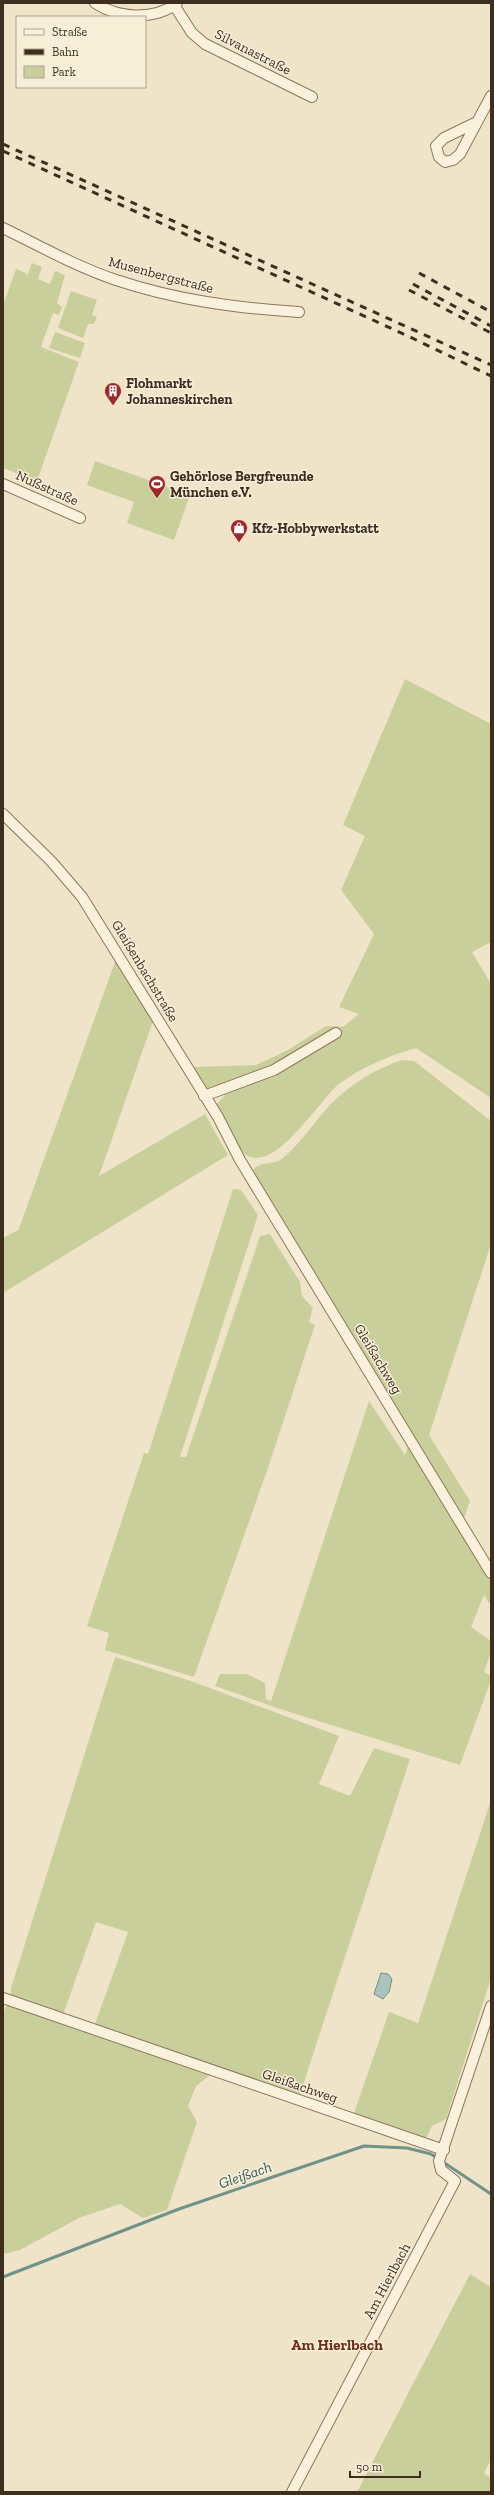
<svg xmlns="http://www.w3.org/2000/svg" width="494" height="2495" font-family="'Zilla Slab',serif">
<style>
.green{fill:#c9cf9b}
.water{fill:#a9c4bc;stroke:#6f938a}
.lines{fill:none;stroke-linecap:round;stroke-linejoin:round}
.stream{stroke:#6f938a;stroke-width:3}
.street-casing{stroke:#8d765c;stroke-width:12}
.street{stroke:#faf1dc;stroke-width:10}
.rail{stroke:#3d2e20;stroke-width:3;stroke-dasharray:7 7;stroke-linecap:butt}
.labels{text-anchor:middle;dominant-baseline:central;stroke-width:3;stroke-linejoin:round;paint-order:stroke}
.street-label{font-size:14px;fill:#3d2e20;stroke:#f7eed8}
.poi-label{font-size:14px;font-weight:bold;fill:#3d2e20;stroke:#f7eed8;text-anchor:start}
.water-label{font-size:15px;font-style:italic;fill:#2f5d5a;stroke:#f7eed8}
.neighbourhood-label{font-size:15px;font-weight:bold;fill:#6b2e1e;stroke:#f7eed8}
</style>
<rect width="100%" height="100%" fill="#f0e4c8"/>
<path class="green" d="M32 263 42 267 38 279 50 284 55 271 65 275 57 303 62 307 59 315 53 313 41 347 79 362 37 481 3 468V305L16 269 26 273 27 276Z
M71 291 97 300 92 315 97 317 94 324H88L83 338 58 328Z
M55 332 85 343 80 358 49 348Z
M95 461 190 495 174 540 127 523 134 502 87 485Z
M405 679 491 724V942L472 952 491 984V1098L416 1048C388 1056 362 1067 339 1084 320 1099 277 1171 248 1156 232 1148 223 1121 215 1106L225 1095 220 1087 206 1091 192 1067 256 1065 288 1050 326 1026 343 1027 359 1014 339 1007 374 934 341 890 365 836 343 825Z
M116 959 154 1018 99 1176 205 1114 228 1155 3 1293V1238L18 1230 17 1234Z
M402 1060 414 1061 491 1121V1244L429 1435 470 1501 464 1518 253 1170C261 1160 274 1166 283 1158 301 1143 314 1122 330 1105 350 1084 375 1069 402 1060Z
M233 1189 241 1190 258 1215 180 1457H186L260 1236 270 1234 300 1282 302 1296 313 1308 309 1322 315 1325 268 1468 194 1677 105 1650 109 1633 87 1626 144 1453 148 1454Z
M369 1401 405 1455 409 1443 491 1579V1606L484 1595 471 1627 491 1641V1652L484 1672 491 1676V1680L460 1765 277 1708 215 1686 220 1674H247L265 1683 266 1699 271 1701Z
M115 1657 191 1681 339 1736 319 1784 350 1796 374 1748 410 1759 299 2097 94 2027 128 1932 96 1922 63 2015 22 2001 11 1995V1988Z
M491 1800V1978L446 2119 432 2126 426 2138 354 2113 389 2012 418 2023Z
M9 2005 213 2073 196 2086 188 2106 197 2122 167 2210 143 2218 120 2204 79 2218 20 2250 3 2254V2013L6 2006Z
M470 2274 491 2287V2460L484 2473 491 2478V2492H357Z"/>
<path class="water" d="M381 1973 388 1974 392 1979 389 1992 383 1999 374 1994Z"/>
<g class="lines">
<path class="stream" d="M3 2277 179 2209 364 2146 407 2148 431 2154 491 2194"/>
<defs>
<path id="street" d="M95 3C118 18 154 21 177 3
M174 5 192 33 205 44 312 97
M477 122 444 138 436 146 439 157 445 162 453 160 460 154 491 96
M3 228C40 246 77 267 116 280 176 300 236 308 299 312
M3 484 80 518
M3 814 51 861 82 897 218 1117 240 1160 491 1573
M204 1096 274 1070 336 1033
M3 1998 444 2150
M292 2492 455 2181 441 2170 439 2161 491 2006"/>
</defs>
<use href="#street" class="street-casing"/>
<use href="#street" class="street"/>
<path class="rail" d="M3 144 491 365
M3 151 410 337 491 376
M419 273 491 312
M413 284 491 326
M409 290 491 333"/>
</g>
<defs>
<symbol id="building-pin" viewBox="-11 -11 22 30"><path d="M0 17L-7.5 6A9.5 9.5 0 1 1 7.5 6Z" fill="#9e2a2b" stroke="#f7eed8"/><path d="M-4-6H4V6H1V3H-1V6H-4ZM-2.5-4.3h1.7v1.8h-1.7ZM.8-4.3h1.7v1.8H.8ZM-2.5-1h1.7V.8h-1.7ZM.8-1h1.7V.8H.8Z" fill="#fff"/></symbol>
<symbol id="stadium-pin" viewBox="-11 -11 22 30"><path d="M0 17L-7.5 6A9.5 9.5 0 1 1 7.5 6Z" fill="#9e2a2b" stroke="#f7eed8"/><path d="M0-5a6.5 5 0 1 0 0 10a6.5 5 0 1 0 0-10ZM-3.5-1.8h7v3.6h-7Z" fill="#fff"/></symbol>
<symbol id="shop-pin" viewBox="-11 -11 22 30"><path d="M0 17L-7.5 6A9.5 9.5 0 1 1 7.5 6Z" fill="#9e2a2b" stroke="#f7eed8"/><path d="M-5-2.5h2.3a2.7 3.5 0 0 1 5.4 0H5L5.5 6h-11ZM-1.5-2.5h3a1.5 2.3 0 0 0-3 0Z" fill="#fff"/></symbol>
</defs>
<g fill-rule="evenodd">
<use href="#building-pin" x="103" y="381" width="20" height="27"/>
<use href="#stadium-pin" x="147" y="474" width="20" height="27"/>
<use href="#shop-pin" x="229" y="518" width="20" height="27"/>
</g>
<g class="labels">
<g class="street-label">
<text transform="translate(253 52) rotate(27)">Silvanastraße</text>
<text transform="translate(161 275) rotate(15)">Musenbergstraße</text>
<text transform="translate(47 488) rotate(24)">Nußstraße</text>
<text transform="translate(145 971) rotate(59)">Gleißenbachstraße</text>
<text transform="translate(378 1359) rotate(59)">Gleißachweg</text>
<text transform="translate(300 2086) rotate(19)">Gleißachweg</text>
<text transform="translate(387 2281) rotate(-62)">Am Hierlbach</text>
</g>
<g class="poi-label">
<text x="126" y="383">Flohmarkt<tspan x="126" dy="16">Johanneskirchen</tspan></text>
<text x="170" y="476">Gehörlose Bergfreunde<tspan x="170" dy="16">München e.V.</tspan></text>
<text x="252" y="528">Kfz-Hobbywerkstatt</text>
</g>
<g class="water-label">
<text transform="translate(245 2175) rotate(-19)">Gleißach</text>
</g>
<g class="neighbourhood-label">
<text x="337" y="2345">Am Hierlbach</text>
</g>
</g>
<rect width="494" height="2495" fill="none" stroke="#3d2e20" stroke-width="8"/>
<rect x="16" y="16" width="130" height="72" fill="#f7eed8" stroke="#ada18e"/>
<rect x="24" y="29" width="20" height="6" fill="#faf1dc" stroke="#ada18e"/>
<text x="52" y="36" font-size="12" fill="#3d2e20">Straße</text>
<rect x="24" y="49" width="20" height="6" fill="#3d2e20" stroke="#ada18e"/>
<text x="52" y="56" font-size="12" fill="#3d2e20">Bahn</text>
<rect x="24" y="66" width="20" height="12" fill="#c9cf9b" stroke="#ada18e"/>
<text x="52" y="76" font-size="12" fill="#3d2e20">Park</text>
<path d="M350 2471v6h70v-6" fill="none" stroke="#3d2e20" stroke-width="2"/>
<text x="356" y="2471" font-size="12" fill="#3d2e20" stroke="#f7eed8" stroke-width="3" paint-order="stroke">50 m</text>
</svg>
